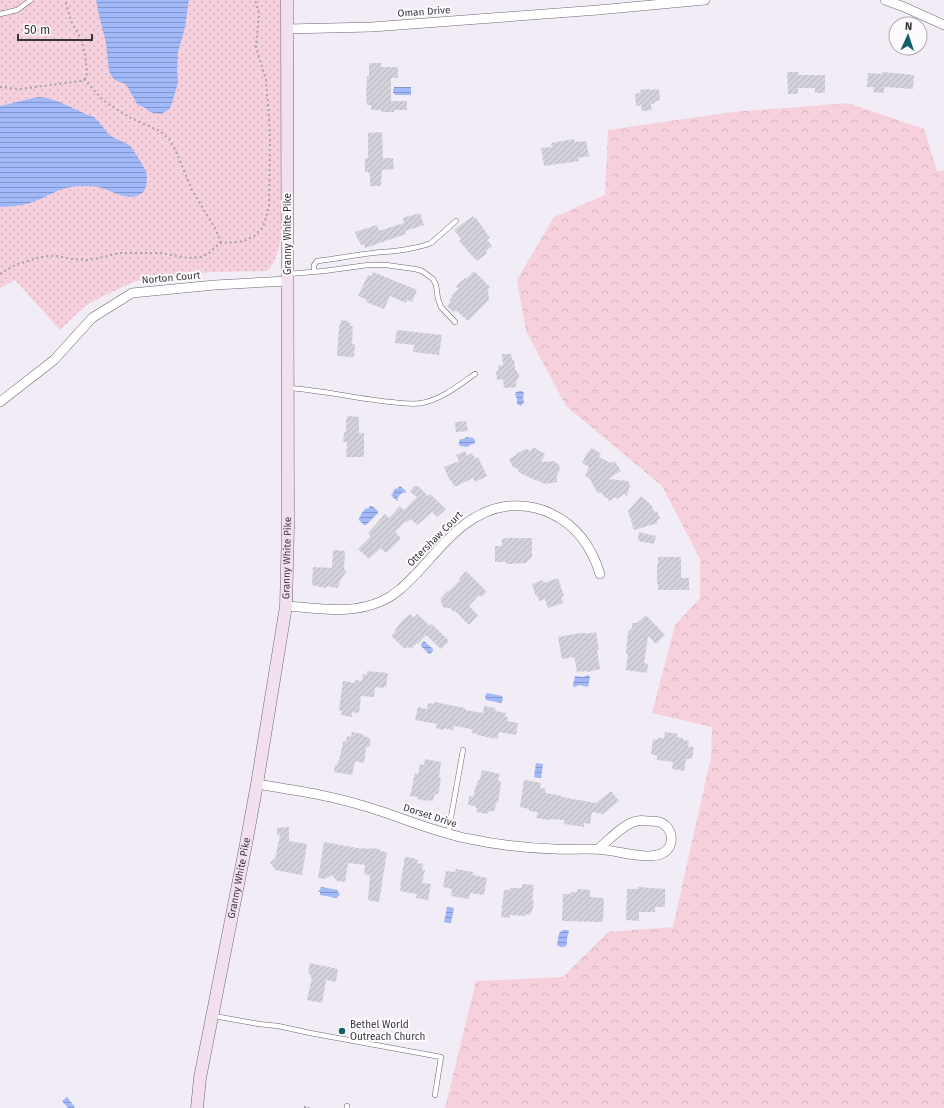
<svg xmlns="http://www.w3.org/2000/svg" width="944" height="1108" font-family="'Fira Sans',sans-serif">
<style>
.green{fill:url(#green-dots)}
.forest{fill:url(#forest-crowns)}
.water{fill:url(#water-rules)}
.building{fill:url(#building-hatch)}
.lines{fill:none;stroke-linecap:round;stroke-linejoin:round}
.lane-casing{stroke:#6c686f;stroke-width:5.5}
.street-casing{stroke:#6c686f;stroke-width:10}
.secondary-casing{stroke:#6c686f;stroke-width:13}
.path{stroke:#a5a1a8;stroke-width:2;stroke-dasharray:2 3;stroke-linecap:butt}
.lane{stroke:#fff;stroke-width:4.5}
.street{stroke:#fff;stroke-width:9}
.secondary{stroke:#f2e0ef;stroke-width:12}
.poi-dot{fill:#116268;stroke:#fdfbfe;stroke-width:1.5}
.labels{text-anchor:middle;dominant-baseline:central;stroke-width:4;stroke-linejoin:round;paint-order:stroke}
.street-label{font-size:10px;fill:#373538;stroke:#fdfbfe}
.poi-label{font-size:10px;fill:#373538;stroke:#fdfbfe;text-anchor:start}
</style>
<defs>
<pattern id="green-dots" width="8" height="8" patternUnits="userSpaceOnUse"><rect width="8" height="8" fill="#f6d1dd"/><path d="M2 2h.1M6 6h.1" fill="none" stroke="#d4b4be" stroke-width="1.8" stroke-linecap="round"/></pattern>
<pattern id="forest-crowns" width="20" height="18" patternUnits="userSpaceOnUse"><rect width="20" height="18" fill="#f6d1dd"/><path d="M2 6a3 3 0 1 1 6 0M12 15a3 3 0 1 1 6 0" fill="none" stroke="#d4b4be"/></pattern>
<pattern id="water-rules" width="6" height="5" patternUnits="userSpaceOnUse"><rect width="6" height="5" fill="#a1b9f9"/><path d="M0 2.5h6" fill="none" stroke="#8497cb"/></pattern>
<pattern id="building-hatch" width="6" height="6" patternUnits="userSpaceOnUse"><rect width="6" height="6" fill="#d3d2db"/><path d="M-1 1l2-2M0 6l6-6M5 7l2-2" fill="none" stroke="#b6b5bd"/></pattern>
</defs>
<rect width="100%" height="100%" fill="#f1ecf5"/>
<path class="green" d="M0 0H281V238C278 250 276 263 267 271L213 272 153 279 136 281 101 297 87 305 74 316 60 330 15 280 0 288Z"/>
<path class="forest" d="M848 103 924 129 937 171H944V1108H445L476 981 563 977 608 932 673 927 711 757 712 727 652 713 675 625 700 598V559L662 486 566 406 526 331 517 280 554 217 605 195 608 130 733 112Z"/>
<path class="water" d="M96 0H189L185 27 178 52 177 73 178 79 177 86 172 103 170 108 167 111 160 114 150 112 145 108 137 104 127 86 125 84 115 80 112 77 109 71 106 43 99 15Z
M394 87H411V95H395L394 93H393V89H394Z
M38 97C54 97 69 107 84 113 86 115 90 115 92 116 99 119 104 131 111 136 117 140 124 141 130 146 133 149 145 168 146 172 148 178 147 190 141 194 127 203 111 189 97 187 84 185 67 186 55 192 46 196 37 201 27 204 19 206 9 207 0 207V106Z
M520 391H522L524 393 523 398 524 402 521 406 517 404V399L515 394 516 392Z
M466 437 473 438 475 440V443L470 445 468 447 460 446 459 444V441L461 439H464Z
M400 486 406 491 405 493 403 492 397 498 398 500 397 501 391 495 394 492 393 491 396 488 397 489Z
M370 506H372L378 511V513L366 525H364L359 520V518L361 515V514L366 508 368 509Z
M424 641 433 649V651L430 654 428 653 421 646V644Z
M588 675 590 677 588 687 579 685 575 687 573 686V684L575 676 583 677Z
M487 693 502 696 503 700 501 703 486 700 485 696Z
M536 763 543 764 541 778 534 777Z
M321 887 338 890V893H340L339 896H338L337 898 320 895V892H318L319 890H320Z
M447 907 454 908 451 923 444 922Z
M563 930H568L569 932 567 938V945L564 947H560L557 945 559 933Z
M67 1097 75 1107 74 1108H68L62 1101Z"/>
<path class="building" d="M369 63H381V67H398V78H391V101H407V110H394V112H381V110H371V105H367L366 96 367 76H369Z
M787 72H798V75H825V93H815V88H798V94H788Z
M882 72 914 75 913 89 884 87V93L873 92 874 87H867L868 73 882 74Z
M649 89V90L659 89 660 101H655V103L651 104 652 110 642 111 641 105 636 106 635 94 641 93 640 90Z
M382 132 383 158H393L394 169 382 170 381 186H370V173H368V172H365V158H368V133Z
M574 139 575 142 586 141 589 156 578 158 579 161 544 166 541 148 552 147 551 143Z
M420 213 424 225 405 231 406 234 365 248 364 244 361 245 359 240H358L355 232 377 225 379 231 388 228 404 223 403 218Z
M473 216 475 219 476 218 490 238 487 240 492 246 486 251 487 253 477 261 459 241 461 239 454 230Z
M474 271 490 287 488 289 489 300 468 321 456 310 454 313 447 306 451 301 449 300 453 297 451 296 458 289 456 286 465 278 466 279Z
M373 272 417 290 412 302 407 300 406 303 390 296 384 309 366 302 367 300 358 296 368 275 372 276Z
M341 320 348 321V323H351L350 326H353L352 344H355L354 357 337 356 339 326H340Z
M397 330 442 335 439 355 413 352 414 345 395 343Z
M502 354H511L512 360H514L515 369 519 374V377L516 382V387L504 388 503 379 497 380 496 371H498V366L503 365Z
M347 416 359 417V433H364V457H346L347 442H343L344 432H346V419H347Z
M466 421 468 431 456 432 455 422Z
M533 447 545 454 541 462 554 461 559 465 560 470 557 475V482L545 484 537 480V481L518 472 519 470 513 467 509 459 516 455V454L526 449 531 451Z
M591 448 601 453 599 457 611 463 615 461 621 471 608 479 628 481 630 485 627 496 624 494 617 499 615 497 609 501 607 497 605 498 601 492 598 493 597 492 589 478 585 476 589 467 582 463 588 451 589 452Z
M465 451 467 456 472 453 475 459 478 457 487 476 475 482 473 478 457 486H454L451 480 450 481 444 467 459 461 456 455Z
M414 486H418L428 496 430 494 446 509 437 517 432 512 417 525 411 519 407 522 406 521 395 532 401 538 399 541 386 553 381 548 369 559 358 549 371 536 368 533 385 514 389 518 400 506 404 510 417 497 410 492Z
M641 496 652 506 654 512 657 511 660 519 657 520 658 523 634 530 628 511Z
M639 532 656 536 654 544 638 541Z
M508 538H532V557L526 563 506 564V562H495V546H502V539Z
M333 550 345 551 344 569 346 571 345 574 340 580 339 585 337 588 327 586 326 588 312 585 313 567 332 568Z
M658 557H681V578H689V590H658V584H657V564L658 565Z
M466 571 487 592 481 597 479 595 469 606 478 615 469 625 455 611 454 612 450 608H445L442 606 441 600 440 599 447 591 448 592 460 580 459 579Z
M558 578 564 596 561 597 563 603 548 608 545 599 539 601 537 595 536 596 532 584 543 580 544 583Z
M410 614 414 618 417 614 430 626 432 624 449 641 441 649 426 635 418 644 417 643 412 648 407 647 405 649 391 636 396 631 395 630 399 625V624Z
M646 615 665 635 656 644 648 636 644 663 648 664 647 673 626 670 628 655 626 654 628 632 632 628V623H637Z
M596 632 599 650H597L600 669 588 672 586 671 577 672 574 657 562 659 558 637 580 633H586V634Z
M367 671 388 673 386 687 384 686V688L375 687 374 697 361 696 359 713 352 712V717L341 715 342 711 339 710 343 681 355 683V680L362 681 363 674 367 675Z
M434 702 465 708V710L483 713 484 706 496 708 495 711 506 713 505 717H508L507 721 518 723 516 735 499 732 498 738 497 739 477 735 478 734 472 733V730L471 729 454 726 453 730 444 728V730L436 728 437 724 415 720 418 707 427 709 428 703 434 704Z
M352 732 363 734V736L370 738V746L366 748 364 763 355 761 352 775 334 772 335 765H337L338 760 339 761 343 742 346 741 347 736 351 737Z
M665 732 678 734 677 737 683 738V740L689 741 688 747H694L692 759H686L684 771 672 769 673 762 657 760V756L651 754 653 739 658 740V738H664Z
M425 759 441 762 439 777 441 778 439 790 438 794H435L433 801 428 800 427 801 417 799 418 797 410 796 415 773 418 774 420 764 424 765Z
M482 770 500 774 498 780 501 782 498 803H496L494 811H489L488 814 476 812 477 808H475L476 806 468 805 469 796 473 797 476 785H477L478 780H480Z
M524 780 541 783 540 788 546 789 545 793 562 796V797L596 803 611 791 619 801 603 814 592 812 590 824 584 823V827L564 824 565 820 549 819V820L536 818 538 812 529 811V809L520 807Z
M289 827V841L307 844 302 875 275 870 270 862 275 859 280 835H277V828Z
M324 842 363 849V848L370 849V848L380 849V851L387 852 379 902 368 900 370 875 364 874 365 865 348 863 345 882 337 881 332 875 325 879 318 878Z
M405 857 414 858V859L418 860 417 863 423 864 422 870H425L422 883 431 884 428 900 416 898 417 894 400 891 401 886H400Z
M456 869 473 872V875L487 878 484 895 470 893 469 899 451 896 452 889 443 887 446 871 455 872Z
M522 884 534 885 532 900 534 901 532 913H530V915L525 914V916L510 915V918L501 917 504 890H510V888H522Z
M638 887 665 889V907H655V912H639V921L626 920 627 889H638Z
M577 889 590 890V897L603 898 604 899 603 921H602L601 922 562 921 563 894H571V892H577Z
M310 963 338 969 336 982 326 980 322 1003 307 1000 312 977H310V973H308Z"/>
<g class="lines">
<defs>
<path id="lane" d="M0 14 17 10 31 0
M314 272V265L317 261C336 259 354 255 373 253 392 251 413 250 431 243L456 221
M288 274 324 271 368 265H386L415 269 422 271 433 279 436 285 438 299 441 307 455 322
M288 388C323 390 357 399 391 402 401 403 412 405 422 403 442 399 459 385 475 374
M448 834 463 750
M214 1016 259 1024 278 1026 310 1033 441 1057 435 1095
M347 1108V1106"/>
<path id="street" d="M885 0 904 7 944 25
M287 29 372 27 598 10 705 0
M0 402 54 360 92 318 132 293 215 285 288 281
M286 606C318 608 351 615 382 601 396 595 406 584 417 573 443 545 467 511 508 506 523 505 539 507 552 514 577 526 592 548 600 574
M257 784C293 790 329 795 364 806 399 816 433 832 470 839 498 845 526 848 554 849 571 850 588 848 605 850 621 851 666 867 671 842 672 836 670 830 666 826 661 821 655 821 649 821 645 821 641 820 637 821 624 823 608 841 598 849"/>
<g id="secondary">
<path id="s1" d="M197 1108 200 1078 246 844 257 784 286 606 288 527 287 0"/>
</g>
</defs>
<use href="#lane" class="lane-casing"/>
<use href="#street" class="street-casing"/>
<use href="#secondary" class="secondary-casing"/>
<path class="path" d="M84 79 102 99 110 105 131 118 160 131 169 139 175 149 192 190 216 230 221 243
M0 87 20 89 80 81 86 78 87 72 85 53 80 37 71 21 65 0
M0 274 15 265 37 258 48 256H58L71 259 87 260 95 259 119 253H161L188 258 201 257 209 253 220 243 238 242 246 240 254 236 263 227 265 221 269 207 270 139 269 117 266 80 256 47 259 13 255 0
M305 1108V1106L309 1108"/>
<use href="#lane" class="lane"/>
<use href="#street" class="street"/>
<use href="#secondary" class="secondary"/>
</g>
<circle class="poi-dot" cx="342" cy="1031" r="4"/>
<g class="labels">
<g class="street-label">
<text transform="translate(424 12) rotate(-4)">Oman Drive</text>
<text transform="translate(288 234) rotate(-90)">Granny White Pike</text>
<text transform="translate(171 278) rotate(-5)">Norton Court</text>
<text transform="translate(435 539) rotate(-45)">Ottershaw Court</text>
<text stroke="none"><textPath href="#s1" startOffset="558">Granny White Pike</textPath></text>
<text transform="translate(430 816) rotate(18)">Dorset Drive</text>
<text stroke="none"><textPath href="#s1" startOffset="234">Granny White Pike</textPath></text>
</g>
<g class="poi-label">
<text x="350" y="1025">Bethel World<tspan x="350" dy="12">Outreach Church</tspan></text>
</g>
</g>
<g transform="translate(908 36) rotate(3)"><circle r="19" fill="#fdfbfe" stroke="#aeacaf"/>
<path d="M0-3L7 15L0 10L-7 15Z" fill="#116268"/>
<text y="-6" font-size="11" font-weight="bold" text-anchor="middle" fill="#373538">N</text>
</g>
<path d="M18 34v6h74v-6" fill="none" stroke="#373538" stroke-width="2"/>
<text x="24" y="34" font-size="12" fill="#373538" stroke="#fdfbfe" stroke-width="3" paint-order="stroke">50 m</text>
</svg>
